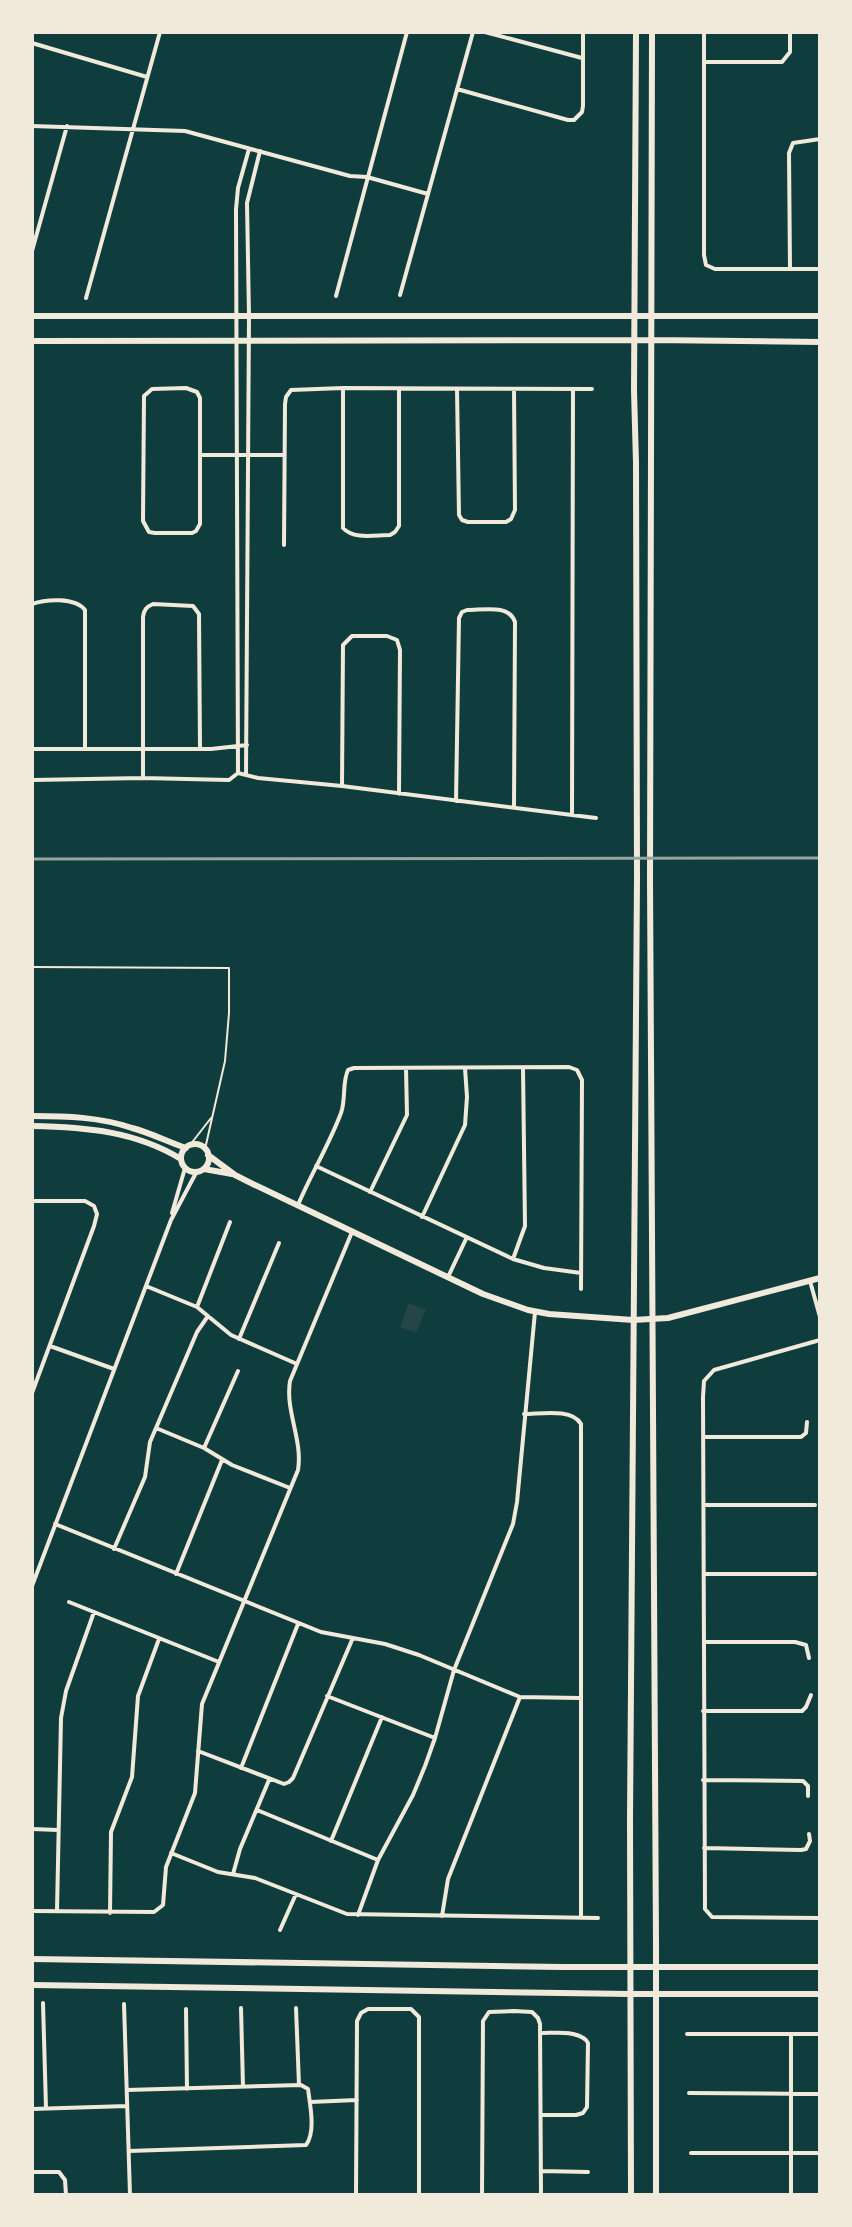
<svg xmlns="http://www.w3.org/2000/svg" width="852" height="2227" font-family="Poppins,sans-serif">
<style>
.green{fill:#244646}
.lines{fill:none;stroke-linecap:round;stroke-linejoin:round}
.service{stroke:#f1e9da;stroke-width:2}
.minor{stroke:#f1e9da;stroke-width:4}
.tertiary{stroke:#f1e9da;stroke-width:6}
.secondary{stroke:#f1e9da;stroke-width:6}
.rail{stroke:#97a49c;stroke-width:3}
</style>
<rect width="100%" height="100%" fill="#0f3d3e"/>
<path class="green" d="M409 1303 426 1310 416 1333 400 1327Z"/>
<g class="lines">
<path class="service" d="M32 967 229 968V1013L225 1061 205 1149
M190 1145 211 1118"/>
<path class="minor" d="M485 32 582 58
M704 32V255L706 265 715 269H820
M32 43 147 77
M704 62H782L790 52V32
M457 89 568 120H574L582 112 583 106V32
M32 126 185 131 350 176 367 177 428 194
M32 251 67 126
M790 269 789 153 793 143 820 139
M400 295 473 32
M336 296 407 32
M86 298 160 32
M186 388 197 392 200 398V524L196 531 192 533H155L149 532 143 521 144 396 152 389Z
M343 388V528C354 540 375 535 390 535L395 532 399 526V389
M457 389 459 515 462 520 468 522H506L511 519 515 510 514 390
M200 455H284
M284 545 285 404 286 397 291 390 343 388 592 389
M32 604C46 599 75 597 85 610V748
M32 749H211L247 745
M238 773 236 209 238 188 249 149
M238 773 258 778 342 786 596 818
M246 774 249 316 247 203 260 151
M143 778V617C144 610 146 607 153 604L193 606 199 614 200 749
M32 780 143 778 229 780 238 773
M342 786 343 645 352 636H387L397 640 400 650 399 794
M456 801 459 618 462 612 467 610C484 610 509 604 515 622L514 807
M572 815 573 390
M316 1166 513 1259 544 1268 581 1273
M370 1192 407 1115 406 1068
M32 1201H85L94 1206 97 1214 94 1226 32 1393
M298 1205C311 1174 329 1145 341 1113 346 1099 342 1083 348 1070L354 1068 569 1067 577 1070 582 1080 581 1289
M172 1213 185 1168
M422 1217 465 1125 467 1097 465 1068
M513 1259 525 1226 523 1068
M448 1277 466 1239
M810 1281 820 1317
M146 1286 197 1307 231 1335 297 1364
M197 1307 230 1222
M239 1339 279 1243
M820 1340 714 1370 704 1381 703 1397 705 1909 712 1917 820 1918
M50 1346 114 1369
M524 1414C541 1414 572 1408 581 1424V1918
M156 1428 204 1448 232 1465 290 1488
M703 1437H801L806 1433 807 1422
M204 1448 238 1371
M704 1505H815
M55 1524 321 1632 385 1644 419 1655 520 1697 580 1698
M114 1549 145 1477 150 1442 156 1428 197 1332 208 1316
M176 1574 222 1460
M704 1574H815
M32 1586 171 1220 197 1171
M69 1602 219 1662
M704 1642H795L806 1645 809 1658
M327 1696 435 1738
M703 1711H802L806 1707 811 1695
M198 1751 284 1784 289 1782 293 1778 352 1640
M241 1768 298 1624
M703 1780 803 1781 808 1786V1796
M257 1810 378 1860
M32 1829 58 1830
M331 1841 382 1717
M704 1848 801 1850 806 1849 810 1841 809 1834
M171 1853 218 1872 255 1878 347 1914 598 1918
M233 1874 240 1849 269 1780
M32 1911 154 1912 163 1905 166 1867 195 1793 202 1704 298 1470C303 1440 285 1411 290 1381L352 1232
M57 1911 61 1718 66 1691 94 1612
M110 1913 111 1832 132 1777 138 1696 159 1639
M358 1915 378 1860 413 1795 425 1766 435 1738 454 1670 513 1524 517 1502 535 1312
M442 1916 448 1879 520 1697
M280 1930 296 1894
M43 2003 46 2108
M124 2004 130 2195
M241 2008 243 2087
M296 2008 299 2085
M186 2009 187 2089
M687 2034H820
M791 2034V2195
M127 2090 301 2085 308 2089C310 2105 316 2132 306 2145L129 2151
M689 2093 820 2094
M310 2102 357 2100
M32 2109 127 2106
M541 2115H576L583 2113 587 2107 588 2043 586 2040C574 2030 556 2033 541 2033
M691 2153H820
M541 2171 588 2172
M32 2172H59L65 2180 66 2195
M356 2195 357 2021 361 2013 368 2009H411L419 2017V2195
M482 2195 483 2021 489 2012 514 2011 532 2012 538 2018 540 2024 541 2195"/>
<path class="tertiary" d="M32 1116C66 1116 100 1117 132 1128 151 1133 168 1142 186 1148
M32 1126C85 1127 135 1131 181 1159
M181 1158a14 14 0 1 1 28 0a14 14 0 1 1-28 0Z
M208 1155 235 1175 255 1185 483 1294 528 1310 549 1314 633 1320 668 1318 820 1278
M204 1169 232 1174"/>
<path class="secondary" d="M652 32 650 880 656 1943V2195
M32 316H820
M32 341 652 340 820 342
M32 1959 563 1967H820
M32 1985 630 1994H820
M631 2195 630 1819 637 879 636 463 634 390 636 32"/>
<path class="rail" d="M32 859 820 858"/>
</g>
<rect width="852" height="2227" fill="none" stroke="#f1e9da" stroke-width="68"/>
</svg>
